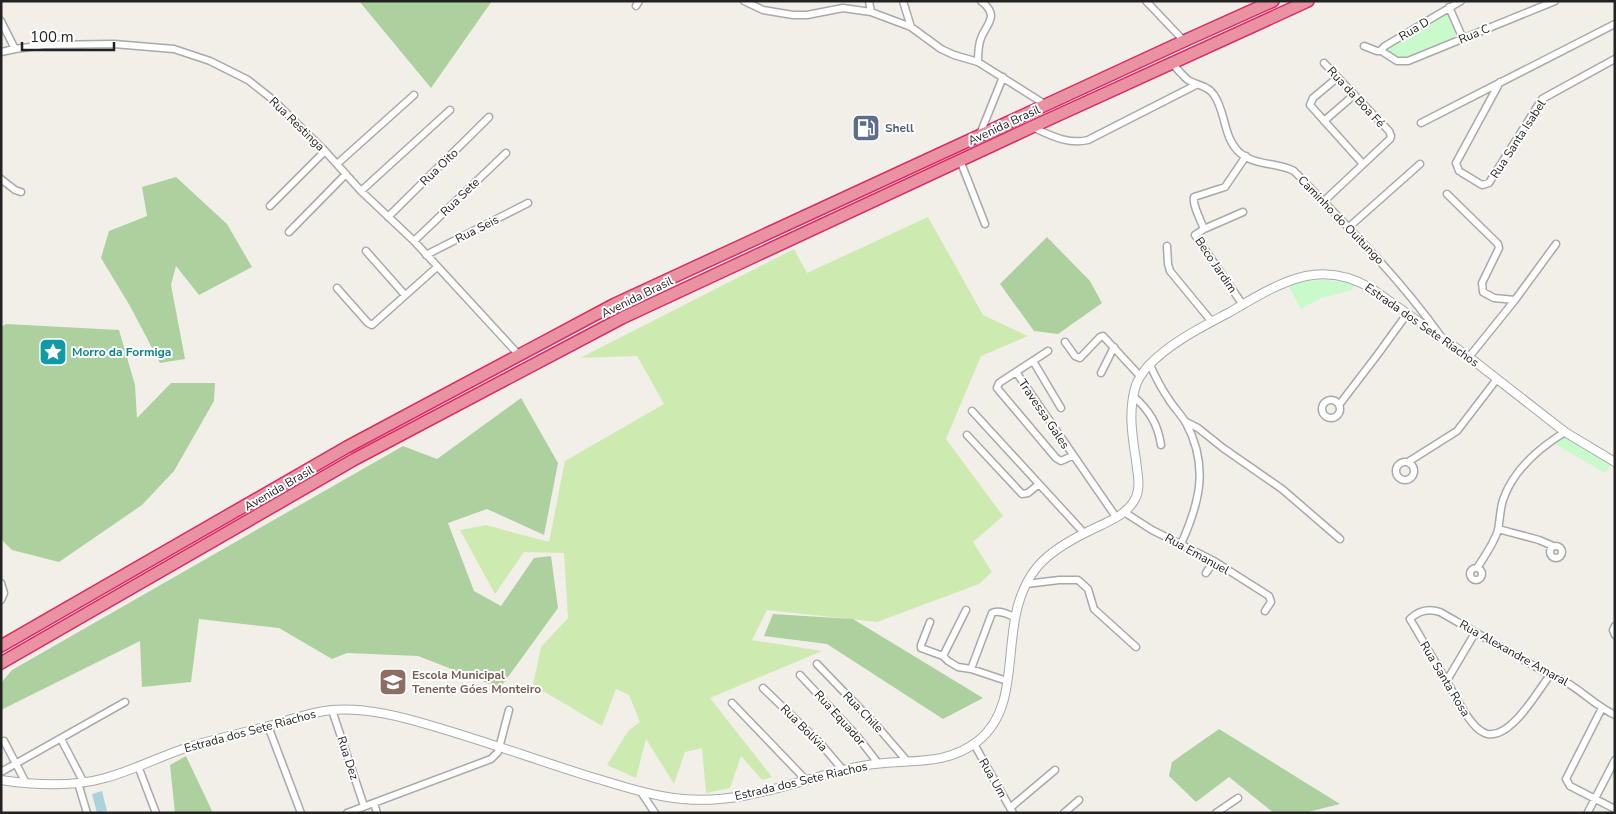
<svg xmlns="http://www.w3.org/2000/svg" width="1616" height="814" font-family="'Nunito Sans',sans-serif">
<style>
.grass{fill:#cdebb0}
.forest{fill:#add19e}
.park{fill:#c8facc}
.water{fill:#aad3df}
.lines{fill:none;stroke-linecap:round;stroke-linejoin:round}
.minor-casing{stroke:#a9a9a9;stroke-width:9}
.tertiary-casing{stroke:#a9a9a9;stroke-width:10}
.motorway-casing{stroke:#dc2a67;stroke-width:14}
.minor{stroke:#fff;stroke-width:6}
.tertiary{stroke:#fff;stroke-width:8}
.motorway{stroke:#e892a2;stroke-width:11}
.labels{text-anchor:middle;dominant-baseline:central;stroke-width:4;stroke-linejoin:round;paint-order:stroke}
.street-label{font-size:12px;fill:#222;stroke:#fff}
.service-label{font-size:12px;font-weight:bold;fill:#4e5e75;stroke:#fff;text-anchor:start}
.culture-label{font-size:12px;font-weight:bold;fill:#0d838f;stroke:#fff;text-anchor:start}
.education-label{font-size:12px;font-weight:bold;fill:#785e54;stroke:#fff;text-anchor:start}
</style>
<rect width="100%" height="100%" fill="#f2efe9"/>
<path class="grass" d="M928 217 983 315 1028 336 981 356 946 439 1003 516 973 542 992 572 979 584 877 622 767 610 752 640 822 651 710 698 772 777 762 780 741 756 730 788 706 793 702 748 685 752 674 784 646 739 636 778 607 765 628 731 640 722 629 695 616 689 602 726 533 685 541 647 568 618 564 553 524 552 495 594 460 530 486 525 549 542 565 461 664 404 637 356 580 358 794 249 807 273Z"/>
<path class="forest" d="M359 1H492L431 88Z
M176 177 227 224 252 267 199 295 176 266 171 285 185 359 160 363 130 306 101 258 109 231 147 216 142 187Z
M1047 237 1090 281 1102 303 1058 334 1034 331 1000 284Z
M6 324 119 330 135 385 137 418 171 383H215L214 401 174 471 142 505 59 562 12 550 1 539V327Z
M521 398 558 463 544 535 487 509 448 523 474 591 501 606 534 558 551 556 558 608 500 688 418 656 347 653 332 659 279 628 199 619 191 682 142 687 140 641 1 710V683L12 670 403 446 437 459Z
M773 614 853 619 983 698 943 719 827 644 764 636Z
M1219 729 1340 804 1304 813H1274L1229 777 1196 802 1169 776 1172 762Z
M186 756 213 813H175L170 765Z"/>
<path class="park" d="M1447 13 1456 35 1455 39 1407 59 1401 60 1389 54 1387 49 1390 46 1439 16Z
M1326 280 1356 284 1352 290 1321 298 1301 309 1288 285 1309 281Z
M1566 435 1612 464 1605 473 1555 444Z"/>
<path class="water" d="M102 791 107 811 97 813 92 794Z"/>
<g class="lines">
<defs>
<path id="minor" d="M744 1 763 10 793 15H807L843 8 871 12 911 27 941 49 954 55 978 62 1046 105
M869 1 871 12
M903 1 911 27
M1146 1 1184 41
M1461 1 1385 46 1382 49 1383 52 1397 61H1408L1555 1
M636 6 639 1
M1449 7 1463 39
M1 21 15 49
M1364 46 1377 51H1382
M1 52 15 49 44 45 114 44 174 49 210 61 248 80 272 99 325 151 361 191 414 241 519 355
M978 62C978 55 978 46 981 38 987 23 1000 16 981 1
M1172 63C1177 69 1182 75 1188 80 1196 85 1209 86 1214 95 1226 112 1223 137 1239 152 1254 166 1277 162 1294 171 1345 224 1397 275 1440 335
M1337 78 1313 98 1310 105 1363 164
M1500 82 1456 163 1459 171 1482 185 1489 183 1542 99 1615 59
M1324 121 1354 95
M1421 123 1615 24
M1032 127C1050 135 1068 145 1088 140L1196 85
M980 134 1003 77
M960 160 985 224
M337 164 414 95
M1 179 15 190 21 192
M361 191 450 110
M1447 194 1498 244 1499 248 1482 283 1483 292 1494 298 1515 300
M1324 201 1390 139 1391 136 1389 131 1324 63
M270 206 325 151
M388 217 489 117
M1349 227 1420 164
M1204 229C1201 221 1192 204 1194 197L1225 187 1246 156
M289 232 346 174
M414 241 506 153
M1167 246 1168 264 1170 271 1212 322
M366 251 405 295
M426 255 528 203
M337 288 368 323 372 325 437 267
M1243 305 1195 235 1204 229 1243 212
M1065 342 1075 356 1080 358 1100 337 1103 336 1140 376
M1048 351 999 383 997 388 1056 458 1061 461 1072 456
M1469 357 1515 300 1556 244
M1033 361 1061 408
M1150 365C1155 376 1161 388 1168 398 1173 407 1181 414 1186 423 1209 466 1200 502 1181 544
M1016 372 1116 517
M1101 373 1114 347
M1133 396C1149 410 1158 424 1161 445
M1322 409a9 9 0 1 1 18 0a9 9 0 1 1-18 0Z
M1339 405 1378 354 1407 314
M972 411 1084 533
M1186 422 1198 428 1223 448 1282 489 1340 539
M967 435 1022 494 1028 493 1039 484
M1396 471a9 9 0 1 1 18 0a9 9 0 1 1-18 0Z
M1408 462 1457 431 1497 379
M1124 512 1152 530 1214 561 1269 596 1271 602 1265 611
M1498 529 1539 540 1553 546
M1550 552a6 6 0 1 1 12 0a6 6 0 1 1-12 0Z
M1470 574a6 6 0 1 1 12 0a6 6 0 1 1-12 0Z
M1477 568C1485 556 1494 543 1498 530 1500 520 1500 509 1503 500 1513 470 1539 448 1565 432
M1206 573 1214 561
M1 583 4 593 1 600
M1026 584 1059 580H1078L1088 589 1094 609 1136 647
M930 622 921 645V648L943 656 948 661 958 667 971 669 1007 681
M1615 626 1613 630 1615 635
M943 656 966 610
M817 664 876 725 907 761
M971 669 992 613C999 609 1008 615 1015 617
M800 675 857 736 878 763
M1550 675C1537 692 1511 739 1487 734 1477 731 1471 721 1465 713L1410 619C1418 611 1428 608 1440 612L1550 675C1577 684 1590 703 1615 715
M1446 682 1475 633
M763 688 820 743 843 770
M732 703 807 781
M1602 708 1566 779 1570 786 1615 809
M332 710 364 806
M268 726 301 813
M61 739 84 783
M4 741 26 783
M974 744 1013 813
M138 766 156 813
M1 772 125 702
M78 783 87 813
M641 792 655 813
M374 803 377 813
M1010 808 1055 770
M1588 812 1615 760
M347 813 491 759 498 752 509 710
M1064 813 1079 800
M1216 813 1238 798"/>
<path id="tertiary" d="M1 780C33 785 74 787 105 778 135 770 162 755 192 746 216 739 241 733 265 727 287 721 309 712 332 710 366 707 403 717 436 727 487 742 537 760 588 776 619 785 650 796 683 799 745 805 802 778 862 766 903 757 942 769 978 741 1029 700 993 619 1038 566 1051 551 1069 541 1087 532 1104 523 1128 516 1136 497 1141 486 1137 472 1136 460 1132 435 1128 410 1136 385 1139 377 1143 372 1148 366 1171 342 1202 327 1230 312 1254 298 1279 282 1306 276 1329 271 1350 276 1371 288L1469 357 1565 432 1615 462"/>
<path id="motorway" d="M1 646 347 447 615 304 1184 41 1273 1
M1 663 355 459 622 318 1032 127 1308 1"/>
</defs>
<use href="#minor" class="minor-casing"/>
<use href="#tertiary" class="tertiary-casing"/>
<use href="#motorway" class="motorway-casing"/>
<use href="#minor" class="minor"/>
<use href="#tertiary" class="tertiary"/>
<use href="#motorway" class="motorway"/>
</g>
<defs>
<symbol id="fuel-square" viewBox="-11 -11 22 22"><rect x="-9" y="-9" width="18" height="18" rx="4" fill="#5c6f8a" stroke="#fff"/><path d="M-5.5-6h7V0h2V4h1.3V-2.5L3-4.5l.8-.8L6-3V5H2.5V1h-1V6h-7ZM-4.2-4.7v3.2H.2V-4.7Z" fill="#fff"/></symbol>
<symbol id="sight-square" viewBox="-11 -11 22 22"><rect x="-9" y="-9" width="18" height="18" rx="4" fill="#0f9aa8" stroke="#fff"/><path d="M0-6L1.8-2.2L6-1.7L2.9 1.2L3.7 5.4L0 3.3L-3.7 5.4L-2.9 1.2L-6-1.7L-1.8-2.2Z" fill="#fff"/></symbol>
<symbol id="school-square" viewBox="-11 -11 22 22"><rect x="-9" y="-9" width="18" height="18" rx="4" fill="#8d6e63" stroke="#fff"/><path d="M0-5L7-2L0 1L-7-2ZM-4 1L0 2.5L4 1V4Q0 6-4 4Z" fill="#fff"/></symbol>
</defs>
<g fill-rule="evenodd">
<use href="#fuel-square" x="850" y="112" width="32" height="32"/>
<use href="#sight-square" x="37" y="336" width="32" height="32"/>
<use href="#school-square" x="377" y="666" width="32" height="32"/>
</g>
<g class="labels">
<g class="street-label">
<text transform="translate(1414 29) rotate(-31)">Rua D</text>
<text transform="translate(1474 34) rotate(-23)">Rua C</text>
<text transform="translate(1356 97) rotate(47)">Rua da Boa Fé</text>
<text transform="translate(297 124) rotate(44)">Rua Restinga</text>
<text transform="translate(1004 125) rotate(-25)">Avenida Brasil</text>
<text transform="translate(1518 139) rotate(-57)">Rua Santa Isabel</text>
<text transform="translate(439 167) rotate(-44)">Rua Oito</text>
<text transform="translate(460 197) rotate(-44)">Rua Sete</text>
<text transform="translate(1341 220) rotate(46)">Caminho do Ouitungo</text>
<text transform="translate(477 229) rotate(-27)">Rua Seis</text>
<text transform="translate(1216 265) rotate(56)">Beco Jardim</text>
<text transform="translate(637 297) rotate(-26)">Avenida Brasil</text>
<text transform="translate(1422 325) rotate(35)">Estrada dos Sete Riachos</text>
<text transform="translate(1044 414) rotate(56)">Travessa Gales</text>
<text transform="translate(279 488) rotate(-30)">Avenida Brasil</text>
<text transform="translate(1197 554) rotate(29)">Rua Emanuel</text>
<text transform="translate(1514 653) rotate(29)">Rua Alexandre Amaral</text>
<text transform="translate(1445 679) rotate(59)">Rua Santa Rosa</text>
<text transform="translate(863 712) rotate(46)">Rua Chile</text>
<text transform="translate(840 718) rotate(48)">Rua Equador</text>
<text transform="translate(804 728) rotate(45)">Rua Bolívia</text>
<text transform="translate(250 731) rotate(-15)">Estrada dos Sete Riachos</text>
<text transform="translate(348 758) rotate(72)">Rua Dez</text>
<text transform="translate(993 778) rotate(60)">Rua Um</text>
<text transform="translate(801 781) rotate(-13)">Estrada dos Sete Riachos</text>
</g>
<g class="service-label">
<text x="885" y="128">Shell</text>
</g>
<g class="culture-label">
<text x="72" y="352">Morro da Formiga</text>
</g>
<g class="education-label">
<text x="412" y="675">Escola Municipal<tspan x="412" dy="14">Tenente Góes Monteiro</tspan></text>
</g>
</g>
<rect width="1616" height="814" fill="none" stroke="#222222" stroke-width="5"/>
<path d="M22 42v8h92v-8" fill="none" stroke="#222222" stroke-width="2.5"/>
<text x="30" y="42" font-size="15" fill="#222222" stroke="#ffffff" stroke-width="4" paint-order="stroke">100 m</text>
</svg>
